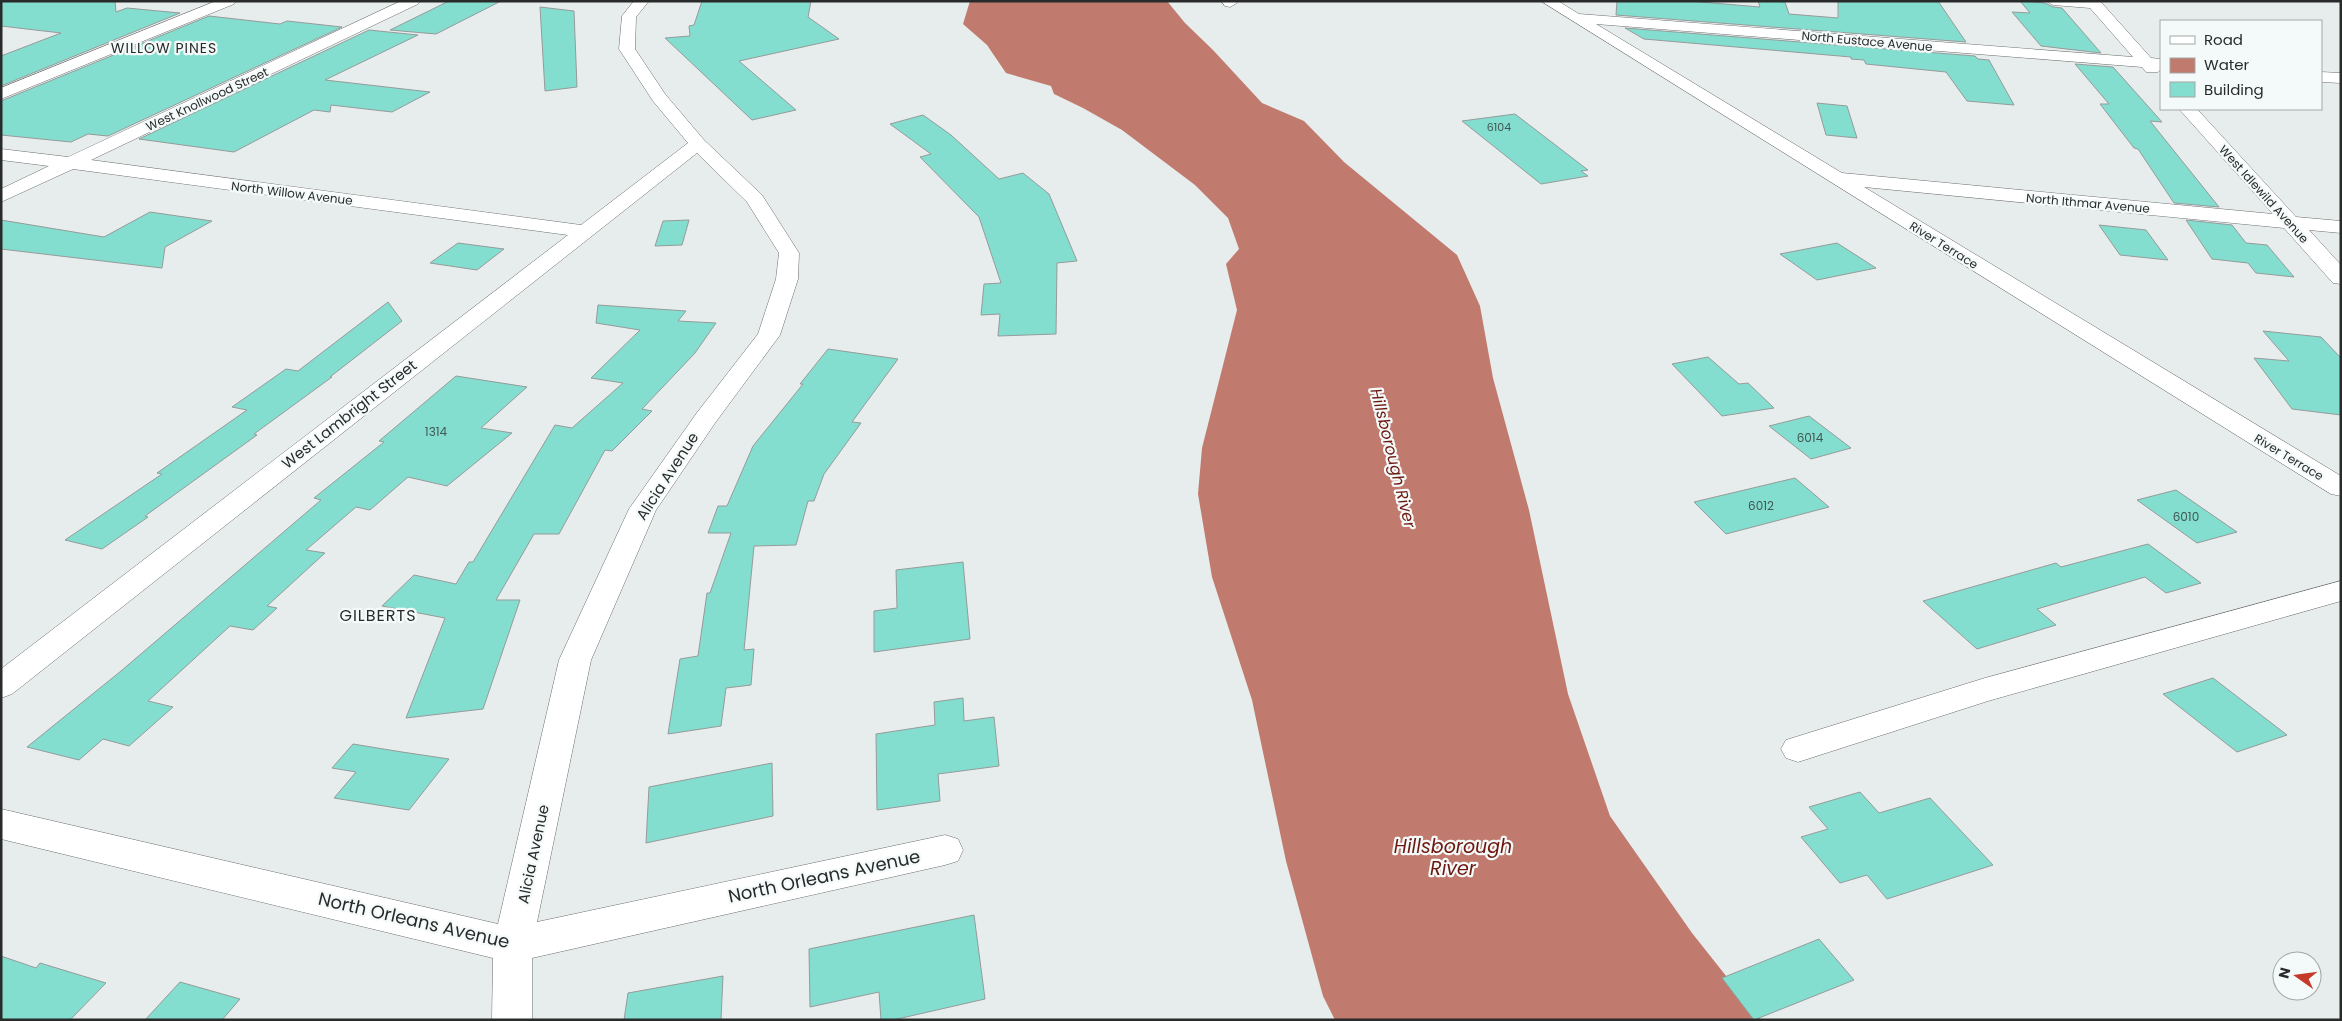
<svg xmlns="http://www.w3.org/2000/svg" width="2342" height="1021" font-family="Poppins,sans-serif">
<style>
.water{fill:#c07a6e}
.building{fill:#84decf;stroke:#959b9a}
.lines{fill:none;stroke-linecap:round;stroke-linejoin:round}
.minor-casing{stroke:#6a6f6e;stroke-width:1}
.minor{fill:#fff;fill-rule:evenodd}
.labels{text-anchor:middle;dominant-baseline:central;stroke-width:4.5;stroke-linejoin:round;paint-order:stroke}
.far-number-label{font-size:11px;fill:#405854}
.far-street-label{font-size:12px;fill:#292b2b;stroke:#f4faf9}
.number-label{font-size:12px;fill:#405854}
.far-neighbourhood-label{font-size:14px;letter-spacing:1px;fill:#292b2b;stroke:#f4faf9}
.street-label{font-size:15px;fill:#292b2b;stroke:#f4faf9}
.water-label{font-size:16px;font-style:italic;fill:#6d180f;stroke:#f4faf9}
.neighbourhood-label{font-size:16px;letter-spacing:1px;fill:#292b2b;stroke:#f4faf9}
.near-street-label{font-size:18px;fill:#292b2b;stroke:#f4faf9}
.near-water-label{font-size:19px;font-style:italic;fill:#6d180f;stroke:#f4faf9}
</style>
<rect width="100%" height="100%" fill="#e7edec"/>
<path class="water" d="M970 1H1167L1185 23 1213 50 1262 103 1304 121 1344 162 1457 255 1480 306 1493 378 1529 510 1568 694 1610 816 1692 933 1761 1020H1335L1323 996 1286 861 1252 700 1212 577 1198 494 1202 448 1237 310 1226 264 1239 249 1228 218 1195 185 1122 130 1083 108 1054 94 1051 86 1006 73 987 45 963 24Z"/>
<path class="building" d="M1 1H115L116 12 127 8 180 13 1 86V56L61 33 1 26Z
M449 1H501L436 34 390 30Z
M702 1H811L808 17 839 39 739 61 796 110 752 120 665 38 690 36 689 26 694 25Z
M1617 1H1689L1760 7 1758 1H1771L1785 2 1789 14 1838 18V1H1938L1966 42 1616 15Z
M2020 1 2045 3 2053 7 2062 8 2101 53 2041 46 2012 12 2030 13Z
M540 7 574 11 577 87 545 91Z
M209 16 280 24 287 21 342 27 108 136 88 134 71 142 1 135V101Z
M1625 28 1975 56 1978 59 1989 60 2014 105 1967 101 1946 72 1866 64 1864 60 1851 59V57L1644 39Z
M369 30 418 35 325 80 430 92 392 112 331 105 330 112 314 110 234 152 139 139Z
M2075 64 2113 67 2162 122 2150 121 2219 207 2174 203 2138 149 2134 148 2100 104H2109Z
M1817 103 1847 106 1857 138 1826 135Z
M1515 114 1588 170 1581 171 1588 176 1541 184 1462 121Z
M923 115 951 135 999 179 1023 173 1049 194 1077 261 1057 263 1056 334 998 336 1000 314 981 315 984 284 1001 283 979 217 920 157 931 154 890 124Z
M150 212 212 221 165 247 162 268 1 249V220L104 237Z
M689 220 682 245 655 246 663 221Z
M2186 220 2232 225 2246 243 2267 245 2294 277 2256 273 2248 263 2212 259Z
M2099 225 2146 230 2168 260 2120 255Z
M458 243 504 249 477 270 430 263Z
M1837 243 1876 268 1817 280 1780 254Z
M388 302 402 321 330 377H332L254 434 257 435 145 516 148 517 102 549 65 540 162 474 157 473 247 410 232 407 286 369 298 371Z
M598 305 686 311 678 321 716 323 695 353 642 409 652 411 612 451 605 450 559 534H534L496 600H520L483 709 406 718 445 618 382 606 414 575 456 584 469 562H473L555 425 572 428 623 383 591 378 640 330 596 323Z
M2263 331 2321 337 2341 358V415L2292 409 2254 358 2289 361Z
M828 349 898 359 852 422 861 423 824 474 814 501H808L796 545 754 546 744 650 754 649 751 685 726 688 721 726 668 734 680 659 698 656 707 593H710L731 533H708L718 506H727L753 446 803 384H800Z
M1708 357 1739 384 1748 383 1774 408 1722 416 1672 364Z
M456 376 527 387 481 428 512 433 447 486 408 477 370 510 356 507 306 550 325 553 267 606 277 608 253 630 230 626 148 701 173 707 129 746 103 739 79 760 27 747 121 671 321 500 314 498 384 442 379 441Z
M1809 416 1851 448 1811 459 1769 426Z
M1795 478 1829 507 1726 534 1694 502Z
M2176 490 2237 532 2197 543 2137 500Z
M2148 544 2201 583 2166 593 2145 577 2037 609 2056 625 1977 649 1923 601 2056 563 2061 567Z
M963 562 970 639 874 652V611L897 608 896 570Z
M2213 678 2287 735 2237 752 2163 694Z
M963 698 964 721 994 717 999 766 938 774 940 801 877 810 876 734 935 725 934 702Z
M353 744 402 752 449 759 409 810 334 798 356 772 332 768Z
M772 763 773 816 646 843 649 787Z
M1860 792 1879 813 1930 798 1993 865 1887 899 1867 875 1840 883 1801 837 1828 829 1809 807Z
M974 915 985 999 893 1020H881L879 992 810 1007 809 949Z
M1819 939 1854 980 1754 1020 1722 978Z
M1 956 36 968 40 963 106 983 70 1020H1Z
M723 976 721 1020H624L628 993Z
M180 982 240 999 222 1020H145Z"/>
<g class="lines">
<defs>
<path id="minor" d="M216 1H236L234 4 1 99V88Z
M401 1H420L418 4 91 160 581 225 688 143 653 101 619 49 622 16 634 1H649L636 17 635 49 665 94 704 140 762 195 799 253 798 279 780 335 715 423 656 510 591 660 537 922 945 835 958 839 963 850 958 861 945 865 532 958V1020H492L493 958 1 839V809L498 924 559 660 629 509 696 414 758 334 776 279 779 253 747 202 697 153 12 694 1 698V669L568 235 73 169 1 202V189L49 166 1 160V149L68 157Z
M1221 1H1236L1237 3 1230 7 1225 6Z
M1541 1H1558L1579 14 2133 57 2090 8 2053 5 2046 1H2100L2151 58 2161 59V69L2158 72H2146L2142 67 1596 24 1842 173 2273 214 2179 109H2197L2296 217 2341 221V233L2309 230 2341 265V284L2333 283 2284 228 1864 187 2341 476V496L2331 494Z
M2321 72 2341 73V83L2321 82Z
M2341 581V601L1988 701 1798 762 1786 758 1781 749 1786 740 1985 678Z"/>
</defs>
<use href="#minor" class="minor-casing"/>
<use href="#minor" class="minor"/>
</g>
<g class="labels">
<g class="far-number-label">
<text x="1499" y="127">6104</text>
</g>
<g class="far-street-label">
<text transform="translate(1867 41) rotate(5)">North Eustace Avenue</text>
<text transform="translate(207 99) rotate(-25)">West Knollwood Street</text>
<text transform="translate(292 193) rotate(7)">North Willow Avenue</text>
<text transform="translate(2264 194) rotate(48)">West Idlewild Avenue</text>
<text transform="translate(2088 203) rotate(5)">North Ithmar Avenue</text>
<text transform="translate(1944 245) rotate(32)">River Terrace</text>
<text transform="translate(2289 457) rotate(31)">River Terrace</text>
</g>
<g class="number-label">
<text x="436" y="431">1314</text>
<text x="1810" y="437">6014</text>
<text x="1761" y="505">6012</text>
<text x="2186" y="516">6010</text>
</g>
<g class="far-neighbourhood-label">
<text x="164" y="48">WILLOW PINES</text>
</g>
<g class="street-label">
<text transform="translate(349 414) rotate(-38)">West Lambright Street</text>
<text transform="translate(667 476) rotate(-57)">Alicia Avenue</text>
<text transform="translate(533 854) rotate(-78)">Alicia Avenue</text>
</g>
<g class="water-label">
<text transform="translate(1393 458) rotate(76)">Hillsborough River</text>
</g>
<g class="neighbourhood-label">
<text x="378" y="615">GILBERTS</text>
</g>
<g class="near-street-label">
<text transform="translate(824 876) rotate(-12)">North Orleans Avenue</text>
<text transform="translate(414 920) rotate(13)">North Orleans Avenue</text>
</g>
<g class="near-water-label">
<text x="1453" y="846">Hillsborough<tspan x="1453" dy="22">River</tspan></text>
</g>
</g>
<rect width="2342" height="1021" fill="none" stroke="#292b2b" stroke-width="5"/>
<rect x="2160" y="20" width="162" height="90" fill="#f4faf9" stroke="#a3a7a7"/>
<rect x="2170" y="36" width="25" height="8" fill="#ffffff" stroke="#a3a7a7"/>
<text x="2204" y="45" font-size="15" fill="#292b2b">Road</text>
<rect x="2170" y="58" width="25" height="15" fill="#c07a6e" stroke="#a3a7a7"/>
<text x="2204" y="70" font-size="15" fill="#292b2b">Water</text>
<rect x="2170" y="82" width="25" height="15" fill="#84decf" stroke="#a3a7a7"/>
<text x="2204" y="95" font-size="15" fill="#292b2b">Building</text>
<g transform="translate(2297 976) rotate(284)"><circle r="24" fill="#f4faf9" stroke="#a3a7a7"/>
<path d="M0-4L9 19L0 12L-9 19Z" fill="#c63a29"/>
<text y="-8" font-size="14" font-weight="bold" text-anchor="middle" fill="#292b2b">N</text>
</g>
</svg>
